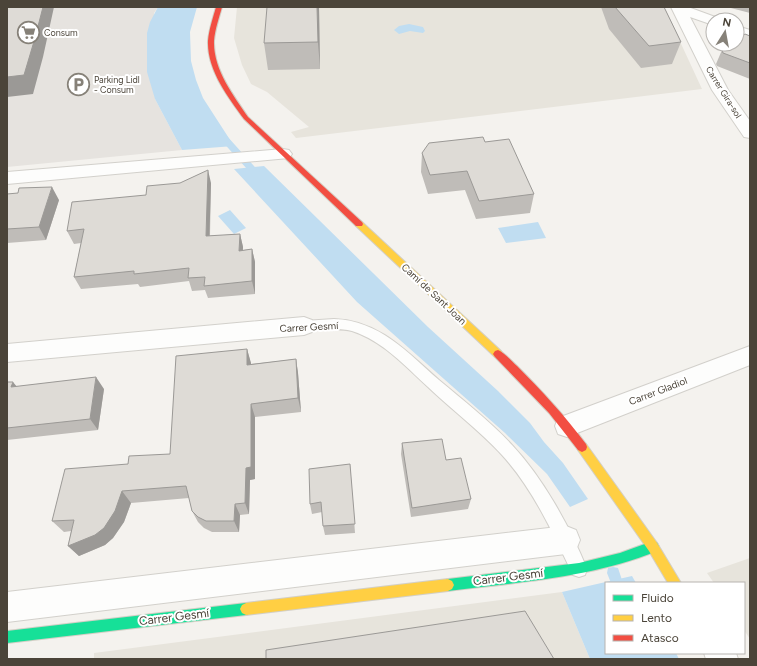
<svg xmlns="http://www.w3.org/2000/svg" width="757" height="666" font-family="Figtree,sans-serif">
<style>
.residential{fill:#e7e4dc}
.parking{fill:#e6e3df}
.water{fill:#c0ddf1}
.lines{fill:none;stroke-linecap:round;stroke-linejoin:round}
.stream{fill:#c0ddf1;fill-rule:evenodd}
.lane-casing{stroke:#d2d0cb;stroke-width:2}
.street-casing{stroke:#d2d0cb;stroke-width:2}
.fast-casing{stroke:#d3cfc5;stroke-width:2}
.slow-casing{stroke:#d3cfc5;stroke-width:2}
.jam-casing{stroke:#d3cfc5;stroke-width:2}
.lane{fill:#fdfdfc;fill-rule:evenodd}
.street{fill:#fdfdfc;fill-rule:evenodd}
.fast{fill:#16e098;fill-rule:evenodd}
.slow{fill:#ffcf43;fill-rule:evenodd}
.jam{fill:#f24e42;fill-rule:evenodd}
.wall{fill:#bfbcb8}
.shaded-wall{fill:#9b9996}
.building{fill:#dedbd6;stroke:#9b9996}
.labels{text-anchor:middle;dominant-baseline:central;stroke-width:4;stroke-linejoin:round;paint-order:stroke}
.far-poi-label{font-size:9px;fill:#4b4439;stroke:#fff;text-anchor:start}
.far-street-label{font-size:9px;fill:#4b4439;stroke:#fff}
.street-label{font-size:10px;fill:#4b4439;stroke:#fff}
.near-street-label{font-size:12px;fill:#4b4439;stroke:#fff}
</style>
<rect width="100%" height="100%" fill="#f4f2ee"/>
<path class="residential" d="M237 7H664L702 89 296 138 291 132 309 127 267 92 251 84 242 65 234 38Z
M750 558V639L744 630V583H714L707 573Z
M562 592 590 659H94V653Z"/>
<path class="parking" d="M7 7H158L154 13 155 99 182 150 7 167Z"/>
<path class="water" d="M158 7H197L190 32 191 61 196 80 203 98 234 146 182 150 155 99 147 72V33L150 22Z
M409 24 423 27 425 31 423 33 410 31 399 34 394 30 399 26Z
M264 166 428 327 498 391 530 423 544 442 563 463 588 499 570 507 547 474 505 433 357 302 234 169Z
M230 210 246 228 234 234 218 216Z
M538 222 546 238 506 243 498 228Z
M632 576 636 583H606V653H676L679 659H590L562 592Z"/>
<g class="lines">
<path class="stream" d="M220 135H226L262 175V179H256L220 139Z
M613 567 618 568 623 583H611L607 573 608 568Z"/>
<defs>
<path id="lane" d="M334 319C379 320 408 353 439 380 464 401 490 421 512 445 543 478 570 527 587 569L585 575 579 577 573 575C553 533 533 489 502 455 479 430 452 410 428 387 405 366 383 341 352 331 337 327 320 330 304 331L299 330 298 326 299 322 304 321Z"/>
<path id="street" d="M671 7H688L718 18 719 20H713V25L690 17 728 90 750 121V138L744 137 712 90Z
M737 26 750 30V39L737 35Z
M283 149 289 150 292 154 289 158 7 184V172Z
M304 317 312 320 315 326 312 332 304 335 7 362V344Z
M750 346V365L567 437 558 434 555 426 558 418Z
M566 526 576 530 580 540 576 550 566 554 7 622V592Z
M704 653H736L738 659H706Z"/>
<path id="fast" d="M653 541 657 543 659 547 657 551C591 578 519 582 448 591L444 589 442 585 444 581 448 579 579 563 620 553Z
M246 603 250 605 252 609 250 613 246 615 7 643V631Z"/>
<path id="slow" d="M359 221 362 222 501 351 503 354 501 357H495L356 226 355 224Z
M582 442 586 444 657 543 681 583H668L649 551 578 450 577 447 578 444Z
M448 579 452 581 454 585 452 589 448 591 246 615 242 613 240 609 242 605 246 603Z"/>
<path id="jam" d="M216 7H222C219 18 215 29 214 41 213 69 233 95 248 117L362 222 363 224 362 226H356L244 119C228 97 207 70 208 41 209 29 213 18 216 7Z
M498 350C505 353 511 361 517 366 542 391 565 416 586 444L587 447 586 450 582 452 578 450 549 413 495 357 493 354 495 351Z"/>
</defs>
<use href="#lane" class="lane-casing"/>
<use href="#street" class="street-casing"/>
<use href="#fast" class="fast-casing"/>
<use href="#slow" class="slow-casing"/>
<use href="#jam" class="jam-casing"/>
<use href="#lane" class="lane"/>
<use href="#street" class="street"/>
<use href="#fast" class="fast"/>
<use href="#slow" class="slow"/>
<use href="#jam" class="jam"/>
</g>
<path class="wall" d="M319 7 320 69 268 70 264 43Z
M601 7H664L681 42 672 64 641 68 609 29Z
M727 7H750V13Z
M750 36V79L717 66 716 64 722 50Z
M485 142 534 194 530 213 476 219 465 190 428 194 421 172 422 153Z
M211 183 210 236 240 234 243 247V250L252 249 255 262V294L208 298 205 290 192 291 189 281 140 287 138 284 81 289 74 277 81 243 74 244 67 231Z
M7 194 59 200 46 240 7 243Z
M247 349 251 364 296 359 298 373 301 412 255 417V479L250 480 249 514 240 515 239 532H212L204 528 198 522 192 511 189 498 131 503 124 522 113 538 105 545 79 556 68 546 71 531 64 532 52 521 128 464 170 454Z
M7 382 16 386 104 389 98 430 7 440Z
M402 443 446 460 471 499 468 509 411 517 401 454Z
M350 464 355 533 325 535 323 526 322 512 312 514 310 504Z"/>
<path class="shaded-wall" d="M43 7H54L43 57 33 94 7 97V77Z
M317 7H319L320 69 318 42Z
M208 170 211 183 209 249 206 236Z
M52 187 59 200 46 240 39 227Z
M240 234 243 247 242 263 239 251Z
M252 249 255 262V294L252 281Z
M247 349 251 363V378L247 365Z
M296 359 298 373 301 412 298 398Z
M96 377 104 389 98 430 90 419Z
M13 382 22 393 11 387Z
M251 404 255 417V479L250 480 249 514 245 503 246 468Z
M122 491 131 503 124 522 113 538 105 545 79 556 68 546Z
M235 504 240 515 239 532 234 521Z"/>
<path class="building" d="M7 7H43L35 38 24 75 7 77Z
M267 7H317L318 42 264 43Z
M615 7H664L681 42 649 46Z
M745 34 750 36V63L723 53 722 50 731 44H737V39Z
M483 137 485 142 509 139 534 194 479 201 467 171 430 175 422 153 429 143Z
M208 170 206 236 240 234 239 251 252 249V281L204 286 205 277 188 278 189 268 134 274V271L74 277 84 229 67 231 72 202 146 195 147 186 180 183Z
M52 187 39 227 7 229V194L18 193 19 188Z
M247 349V365L296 359 298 398 251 404V467L246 468 245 503 235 504 234 521H206L198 517 192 511 186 486 122 491 115 511 104 528 95 535 68 546 74 520 52 521 65 469 128 464 129 456 170 454 176 356Z
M96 377 90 419 7 428V382H13L11 387Z
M442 439 446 460 461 458 471 499 412 508 402 443Z
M350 464 355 524 323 526 321 502 310 504 309 469Z
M525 611 554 659H266V650Z"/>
<defs>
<symbol id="supermarket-ring" viewBox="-11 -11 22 22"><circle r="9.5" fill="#fff" stroke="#868178" stroke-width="1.5"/><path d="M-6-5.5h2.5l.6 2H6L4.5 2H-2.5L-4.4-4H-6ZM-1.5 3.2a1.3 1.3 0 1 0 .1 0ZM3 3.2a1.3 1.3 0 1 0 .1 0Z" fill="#868178"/></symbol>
<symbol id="parking-ring" viewBox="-11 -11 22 22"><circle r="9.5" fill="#fff" stroke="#868178" stroke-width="1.5"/><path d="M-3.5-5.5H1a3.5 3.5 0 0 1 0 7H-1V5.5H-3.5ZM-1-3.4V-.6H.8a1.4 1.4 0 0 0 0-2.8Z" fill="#868178"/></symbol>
</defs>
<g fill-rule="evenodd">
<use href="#supermarket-ring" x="16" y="20" width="25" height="25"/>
<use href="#parking-ring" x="66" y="72" width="25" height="25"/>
</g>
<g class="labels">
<g class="far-poi-label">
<text x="44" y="32">Consum</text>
<text x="94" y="79">Parking Lidl<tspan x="94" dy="10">- Consum</tspan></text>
</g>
<g class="far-street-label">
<text transform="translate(724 92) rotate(58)">Carrer Gira-sol</text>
</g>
<g class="street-label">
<text transform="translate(434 294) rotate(43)">Camí de Sant Joan</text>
<text transform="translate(309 327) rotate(-3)">Carrer Gesmí</text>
<text transform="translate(658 391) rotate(-21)">Carrer Gladiol</text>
</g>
<g class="near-street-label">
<text transform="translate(508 577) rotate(-7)">Carrer Gesmí</text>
<text transform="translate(174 617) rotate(-7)">Carrer Gesmí</text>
</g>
</g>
<rect width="757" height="666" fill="none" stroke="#4b4439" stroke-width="16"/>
<rect x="605" y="582" width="140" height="72" fill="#ffffff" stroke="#b7b4b0"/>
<rect x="613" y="595" width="20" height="6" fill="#16e098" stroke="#b7b4b0"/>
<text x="641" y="602" font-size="12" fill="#4b4439">Fluido</text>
<rect x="613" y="615" width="20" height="6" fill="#ffcf43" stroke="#b7b4b0"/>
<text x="641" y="622" font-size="12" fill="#4b4439">Lento</text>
<rect x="613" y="635" width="20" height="6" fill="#f24e42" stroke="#b7b4b0"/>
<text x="641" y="642" font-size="12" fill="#4b4439">Atasco</text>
<g transform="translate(725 32) rotate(11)"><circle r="19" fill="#ffffff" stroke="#b7b4b0"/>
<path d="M0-3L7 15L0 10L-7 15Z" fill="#868178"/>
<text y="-6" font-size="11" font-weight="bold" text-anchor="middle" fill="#4b4439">N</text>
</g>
</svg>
